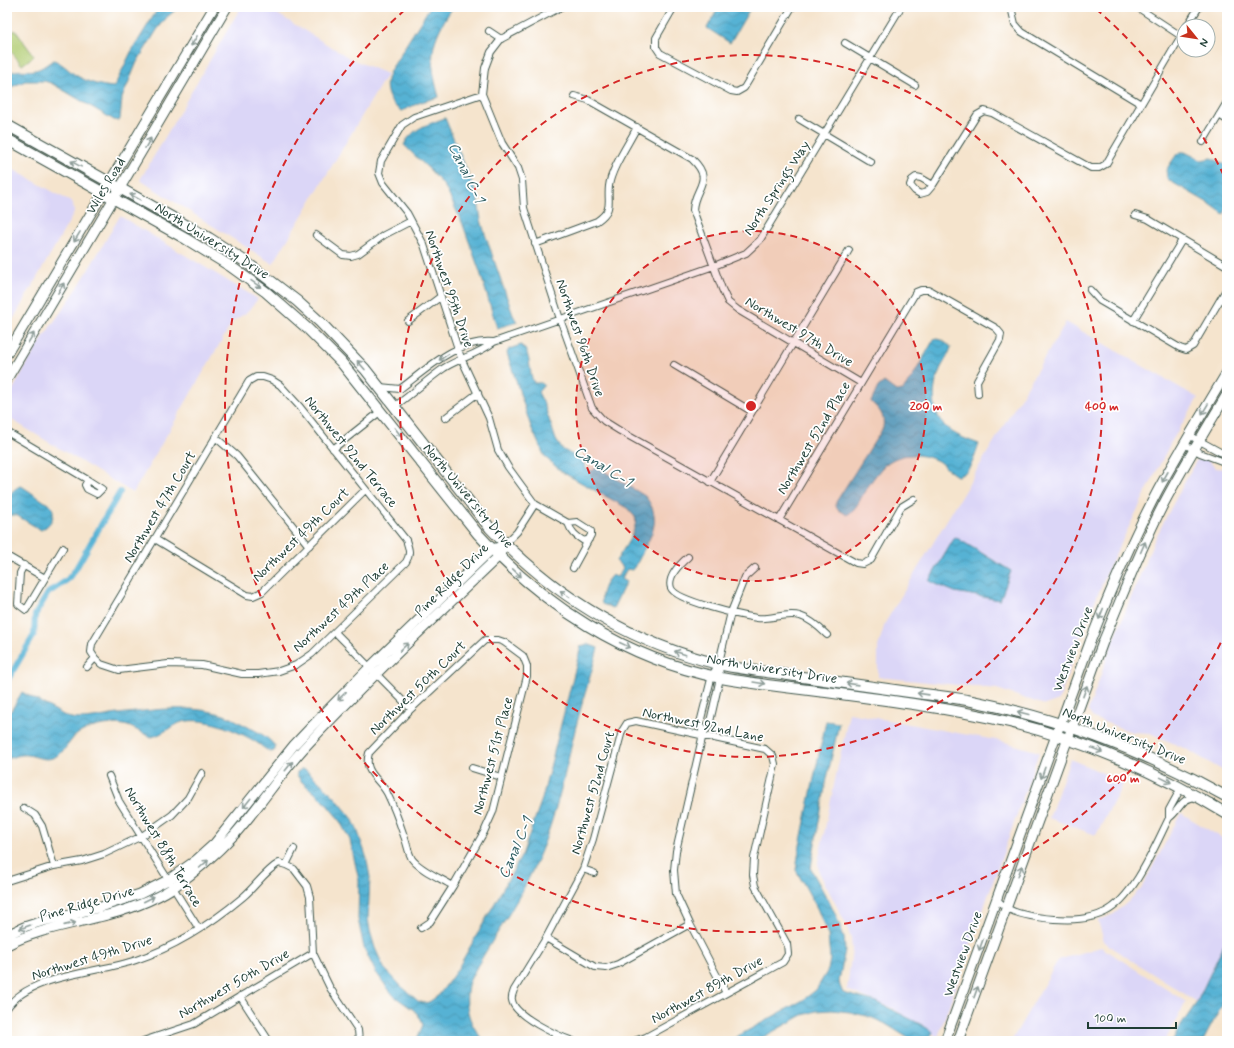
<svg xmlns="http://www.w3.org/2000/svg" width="1234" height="1048" font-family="Mynerve,sans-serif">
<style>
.built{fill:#dbd6f7}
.pitch{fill:#b1cc72;stroke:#688453}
.water{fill:url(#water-waves);stroke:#3a7884}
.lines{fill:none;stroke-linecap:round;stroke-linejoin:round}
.canal{stroke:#56b2d4;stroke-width:6}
.street-casing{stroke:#3f564b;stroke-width:8}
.secondary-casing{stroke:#3f564b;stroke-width:11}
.primary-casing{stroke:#3f564b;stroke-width:12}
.street{stroke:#fff;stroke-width:6}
.secondary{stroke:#fff;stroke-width:9}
.primary{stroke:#fff;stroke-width:10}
.oneway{stroke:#8f9e9a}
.ring{fill:none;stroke:#d62828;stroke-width:2;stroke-dasharray:7 5}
.labels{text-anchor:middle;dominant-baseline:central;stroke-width:3.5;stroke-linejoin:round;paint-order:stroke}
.street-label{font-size:14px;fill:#1f3d34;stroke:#fff}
.water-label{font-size:15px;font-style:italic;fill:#306064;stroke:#fff}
.centre{fill:#d62828;stroke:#fff;stroke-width:2}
.ring-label{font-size:12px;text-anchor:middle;font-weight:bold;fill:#d62828;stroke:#fff;stroke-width:3.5;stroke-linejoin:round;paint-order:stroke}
</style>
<defs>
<pattern id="water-waves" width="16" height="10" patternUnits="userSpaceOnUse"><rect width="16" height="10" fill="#56b2d4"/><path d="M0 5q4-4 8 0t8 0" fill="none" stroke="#4792ad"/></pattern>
</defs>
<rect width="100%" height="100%" fill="#fff"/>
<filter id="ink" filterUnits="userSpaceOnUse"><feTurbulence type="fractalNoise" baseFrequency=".025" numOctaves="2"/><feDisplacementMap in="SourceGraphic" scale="8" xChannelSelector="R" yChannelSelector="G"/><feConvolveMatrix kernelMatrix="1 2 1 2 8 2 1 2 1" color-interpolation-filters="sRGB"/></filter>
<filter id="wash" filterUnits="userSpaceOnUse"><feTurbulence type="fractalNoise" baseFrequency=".012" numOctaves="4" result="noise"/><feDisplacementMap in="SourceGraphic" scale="16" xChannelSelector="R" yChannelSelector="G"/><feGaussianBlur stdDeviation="0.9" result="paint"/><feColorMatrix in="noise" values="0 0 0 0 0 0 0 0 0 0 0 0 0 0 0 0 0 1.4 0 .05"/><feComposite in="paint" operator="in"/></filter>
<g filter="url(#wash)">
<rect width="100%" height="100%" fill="#f5e4cd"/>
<path class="built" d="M241 7H266L351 59 387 74 273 264 140 180Z
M7 166 73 203 74 213 7 330Z
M120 216 258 299 246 313 233 321 133 493 7 417V401L25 367 46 333 77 289Z
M1066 322 1198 398 1170 444 1111 563 1082 632 1059 700 1045 705 997 689 878 677V647L885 623Z
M1201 458 1206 459 1216 468 1227 469V773L1188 750 1150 733 1132 732 1093 718 1088 711 1109 652 1153 543 1174 502 1196 461Z
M849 713 1001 741 1039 752 938 1037 892 1008 847 990 852 949 851 939 846 924 819 872 818 862Z
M1070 759 1124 782 1096 835 1049 818Z
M1181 813 1227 841V938L1197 1002 1112 948 1104 941 1098 921 1114 914 1129 901 1142 887Z
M1101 947 1186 1002 1165 1041H1006L1012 1040 1058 960Z"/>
<path class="pitch" d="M15 30 34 56 22 65 7 46V36Z"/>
<path class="water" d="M159 7H179L167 17 157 30 137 62 122 98 120 119 119 121 114 120 51 83 44 81H25L7 89V74C19 67 29 73 39 69 44 67 49 62 54 60 62 63 67 69 74 74 86 82 100 86 114 87L131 52Z
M430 7H453C430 41 428 58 439 97L421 102 402 111C391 106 384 92 387 80 388 73 393 66 397 60 407 42 419 25 430 7Z
M719 7H751L730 43 707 28Z
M445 118 477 195 481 220 485 234 513 315 517 322 497 328 480 272 462 222 445 187 431 171 404 145C412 128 429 124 445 118Z
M1181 152H1185L1201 160 1212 158 1216 160 1227 166V207L1224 214 1210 204 1170 181 1167 178 1166 170 1177 154Z
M936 339 942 340 951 347C949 356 941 365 938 375 932 390 932 415 946 427 954 435 968 440 979 444 975 455 971 474 957 476 950 472 945 466 938 461 922 453 901 452 886 464 878 471 871 482 865 491 860 500 856 510 847 515L839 510 836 506V502L883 428C885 415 880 410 871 402L878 387 884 382 896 391 903 390 913 376 933 341Z
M521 345C532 353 528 372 534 383H541L544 385 538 392 544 404 556 440 562 449 583 461 586 469 592 471 597 467 645 496C661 516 654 532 643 551 640 558 637 564 632 570L627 569 621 579 626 582 613 608 602 604C600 594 605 582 612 575L617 577 623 568 616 561C622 551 639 529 635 517L627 508 562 472 545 457 531 427 507 353 509 349Z
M20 486 23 487 51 506C57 515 50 526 41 530L16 515H11L7 517C7 503 6 493 20 486Z
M955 537 1011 571 1000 600 955 592 929 581Z
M587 644 598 648C591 675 582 702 575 730 565 773 556 817 538 858 526 887 509 914 493 940 487 950 471 975 468 985 464 1008 469 1024 484 1041H416L423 1025 421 1019 415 1011 394 996 386 986 375 971 364 948 358 919 359 881 350 840 338 818 322 799 302 782 297 775V772L302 769 306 770 314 777 335 797 352 818 357 829 366 856 370 877 368 919 370 931 375 948 384 968 401 986 418 1001 424 1003 429 1002 439 995 457 970 522 855 542 799 581 646Z
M22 692 67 717C83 722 102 716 118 714 153 710 190 704 224 715 231 717 239 722 246 726 257 731 267 736 275 746V750L272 752C265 750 262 746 256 742 238 731 205 716 182 722 173 725 163 734 152 737 142 734 134 727 124 725 110 722 84 727 74 737 68 744 61 756 52 758 45 761 35 756 28 755 21 754 13 757 7 759V712L11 711Z
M826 721 839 723 825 788 812 861 811 869 835 913 844 937 845 950 839 981 840 986 843 993 877 1002 922 1025 933 1032 928 1041H913L884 1023 870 1017 850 1012 832 1010 816 1011 803 1015 756 1041H729L803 1000 816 990 828 970 830 959 828 935 817 908 796 870 799 850Z
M1227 938V996L1203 1041H1173L1178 1030 1197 1002Z"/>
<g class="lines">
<path class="canal" d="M7 681 34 635 35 615 48 593 67 580 75 570 120 492"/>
</g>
</g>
<g filter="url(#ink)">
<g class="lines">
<defs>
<path id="street" d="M561 7 501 39 491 52 485 68 482 94 502 143 518 168 522 180 524 208 560 319 592 408 604 421 620 431 856 563 863 564 871 560 901 507 914 499
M674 7 656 38V47L660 53 731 91 737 92 744 88 792 7
M1011 7 1015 24 1022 32 1141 104
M1140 9 1181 36
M1187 26 1199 7
M489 31 501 39
M845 43 915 85
M482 94 414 117 402 125 381 161 379 173 383 183 407 213 424 245 461 358 489 418 498 450 508 467 535 504 568 523 577 522 591 531V535L573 568
M574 96 588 100 692 159C715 181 694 187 693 210L722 289 728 302 738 310 861 383
M1219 115 1227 120
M799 119 871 162
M1203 142 1227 102
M933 185 921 178 916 177 912 180 910 185 915 191 920 194 927 192 933 185 977 115 984 111 992 113 1091 168H1099L1106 164 1184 31
M1135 215 1148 219 1227 266
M316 235 343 255 351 256 358 254 384 235 411 221
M535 244 597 221C614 209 607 203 609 186 611 169 629 143 637 127
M1090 290 1100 301 1180 348 1186 350 1193 346 1227 288
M408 321 440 297
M1133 321 1182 240
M674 365 751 411
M256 377H263L272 380 280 385 300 407 406 540C409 549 411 554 406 562L312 654 296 665 279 671 258 674H242L202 665 168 664 119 670 101 664 95 658 91 652 92 644 249 381Z
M380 387 400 389C427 369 458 338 494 342
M395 406C412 394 427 380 444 368 460 358 479 354 494 342L714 266 746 253 760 240 901 7
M445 418 478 393
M7 432 88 480 102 489 97 494 87 489 85 485 88 480
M1189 435 1220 452 1227 454
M215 437 237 456 309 546
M1184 444 1200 453 1227 463
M333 449 381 411
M710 482 849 250
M779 520 916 292 921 290H929L996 328 1001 334 1000 340 977 381 978 394
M568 523C571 532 576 536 584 541L589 539
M155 539 247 595 253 596 262 592 365 490
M505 544 517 532 535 504
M7 556 45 578
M688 557C680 564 667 577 671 588 676 601 743 616 757 618 771 620 785 612 800 616 810 619 820 628 827 635
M24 565 20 573 18 604 26 610 63 548
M335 632 411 709
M719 664 712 675 700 723 703 734 676 851 674 870 676 894 690 924 726 993
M87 667 95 658
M703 734 709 726 720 678 719 664 721 654 731 612 745 577 755 568
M472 768 501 777
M109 776 119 801 199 929
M24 808 35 815 42 826 54 866
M1169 818V810L1181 788
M286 865 294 869 307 886 310 897 313 953 330 988 358 1030 359 1041
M583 869 594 873
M7 881 54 866 82 861 104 854 142 836 172 815 188 798 202 773
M997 900C1000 902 1003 906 1007 908 1018 915 1041 918 1054 919 1071 920 1089 920 1105 912 1134 898 1155 846 1169 818 1181 809 1180 798 1197 797
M421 928 430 922 453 886 484 832 493 812 527 676V666L523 656 504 642 498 640H485L411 709 369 753C363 773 379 778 387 793 394 807 399 821 404 836 407 843 408 853 412 859 420 870 442 879 453 886
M546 938 595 967 606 968 618 964 690 924
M240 996 269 1041
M7 1008C30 974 100 973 136 960 175 947 212 923 243 897 256 886 265 871 279 863L286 865 294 849
M143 1041 194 1024 313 953
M573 1041C558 1036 514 1016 512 1000 511 997 513 993 514 990L546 938 583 869 593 839 622 731 627 723 636 721 765 749 773 756 775 764 754 858 753 875 755 886 787 944 788 954 783 962 646 1037 634 1041"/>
<path id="secondary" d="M7 354 214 7
M7 379 227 7
M7 935 24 927 40 922 98 908 140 894 168 880 195 861 215 843 294 745 312 726 369 668 492 549 499 547
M7 945C36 930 68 925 99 917 125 911 152 901 174 887 196 872 216 854 235 834 259 807 279 776 303 749 365 682 433 619 499 556L505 544
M945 1041 1090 642C1110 591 1132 539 1158 490 1180 450 1204 411 1227 372
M958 1041 1103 642C1122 596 1140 550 1163 505 1183 467 1205 431 1227 394"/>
<path id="primary" d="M7 125 209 238 246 262 297 301 320 322 365 369 490 528C553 595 628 642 718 664 738 669 760 671 781 674 824 680 866 686 909 692 930 695 951 697 972 701 1062 719 1148 753 1227 797
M7 139 186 239 230 266 266 292 308 329 341 362 478 534C542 605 626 659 721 678 755 684 791 688 826 692 887 700 949 708 1009 722 1084 740 1161 774 1227 814"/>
</defs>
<use href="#street" class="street-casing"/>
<use href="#secondary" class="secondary-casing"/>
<use href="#primary" class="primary-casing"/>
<use href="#street" class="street"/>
<use href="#secondary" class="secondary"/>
<use href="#primary" class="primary"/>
</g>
<defs><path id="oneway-shaft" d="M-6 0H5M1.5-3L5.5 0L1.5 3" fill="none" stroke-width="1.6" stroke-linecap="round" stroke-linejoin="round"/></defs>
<g class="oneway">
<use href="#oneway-shaft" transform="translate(194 41) rotate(121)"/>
<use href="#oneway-shaft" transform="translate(148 143) rotate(-60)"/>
<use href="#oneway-shaft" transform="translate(76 164) rotate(-151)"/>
<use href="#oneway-shaft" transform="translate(135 197) rotate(-151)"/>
<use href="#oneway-shaft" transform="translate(77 237) rotate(121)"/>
<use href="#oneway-shaft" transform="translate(256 284) rotate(35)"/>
<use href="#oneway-shaft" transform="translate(61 288) rotate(-59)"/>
<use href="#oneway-shaft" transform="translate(31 338) rotate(-59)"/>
<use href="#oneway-shaft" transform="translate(444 357) rotate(146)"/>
<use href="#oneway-shaft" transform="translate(361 365) rotate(-131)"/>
<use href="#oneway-shaft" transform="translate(1205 409) rotate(121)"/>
<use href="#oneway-shaft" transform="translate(398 432) rotate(52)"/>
<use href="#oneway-shaft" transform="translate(1165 477) rotate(119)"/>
<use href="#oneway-shaft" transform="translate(1143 547) rotate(-66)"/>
<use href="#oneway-shaft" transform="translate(517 573) rotate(43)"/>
<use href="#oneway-shaft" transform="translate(565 594) rotate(-145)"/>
<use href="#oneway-shaft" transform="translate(1101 614) rotate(112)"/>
<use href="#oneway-shaft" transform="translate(625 645) rotate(25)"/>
<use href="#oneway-shaft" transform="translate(404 647) rotate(-44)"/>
<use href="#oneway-shaft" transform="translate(680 653) rotate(-162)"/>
<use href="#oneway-shaft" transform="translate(759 683) rotate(9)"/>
<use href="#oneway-shaft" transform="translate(852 684) rotate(-172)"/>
<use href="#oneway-shaft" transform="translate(1085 691) rotate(-70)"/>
<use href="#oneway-shaft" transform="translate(923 694) rotate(-172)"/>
<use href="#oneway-shaft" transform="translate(342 696) rotate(135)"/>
<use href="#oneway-shaft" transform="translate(1023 713) rotate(-165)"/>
<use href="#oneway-shaft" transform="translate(1097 750) rotate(22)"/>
<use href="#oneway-shaft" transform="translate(289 766) rotate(-51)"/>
<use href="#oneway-shaft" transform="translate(1043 773) rotate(109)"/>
<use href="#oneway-shaft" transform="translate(1166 780) rotate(26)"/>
<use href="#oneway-shaft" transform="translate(247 803) rotate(129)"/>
<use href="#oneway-shaft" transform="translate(204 864) rotate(-42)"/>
<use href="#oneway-shaft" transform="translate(1020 871) rotate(-70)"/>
<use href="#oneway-shaft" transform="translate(149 899) rotate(-27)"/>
<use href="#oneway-shaft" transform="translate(70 924) rotate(-13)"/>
<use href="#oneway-shaft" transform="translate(25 927) rotate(160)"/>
<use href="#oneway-shaft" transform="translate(981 945) rotate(110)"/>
<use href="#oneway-shaft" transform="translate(976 992) rotate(-70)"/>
</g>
</g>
<circle cx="751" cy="406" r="175" fill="#d62828" fill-opacity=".12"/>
<g class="ring">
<circle cx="751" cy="406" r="175"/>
<circle cx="751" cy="406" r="351"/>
<path d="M1226 632A526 526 0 1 1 406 9M1096 9A526 526 0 0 1 1226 180"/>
</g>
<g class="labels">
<g class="street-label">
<text transform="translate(106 186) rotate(-59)">Wiles Road</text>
<text transform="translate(777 188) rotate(-57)">North Springs Way</text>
<text transform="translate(212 241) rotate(32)">North University Drive</text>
<text transform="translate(449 289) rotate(71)">Northwest 95th Drive</text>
<text transform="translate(799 332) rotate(31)">Northwest 97th Drive</text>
<text transform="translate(580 338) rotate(71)">Northwest 96th Drive</text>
<text transform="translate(814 438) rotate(-59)">Northwest 52nd Place</text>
<text transform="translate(351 452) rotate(51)">Northwest 92nd Terrace</text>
<text transform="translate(468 496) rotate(50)">North University Drive</text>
<text transform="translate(160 507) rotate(-59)">Northwest 47th Court</text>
<text transform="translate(301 535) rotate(-44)">Northwest 49th Court</text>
<text transform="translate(452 580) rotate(-45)">Pine Ridge Drive</text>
<text transform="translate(341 607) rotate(-43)">Northwest 49th Place</text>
<text transform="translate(1073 649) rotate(-69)">Westview Drive</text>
<text transform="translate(772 669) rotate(9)">North University Drive</text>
<text transform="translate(418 688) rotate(-44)">Northwest 50th Court</text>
<text transform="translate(703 725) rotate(12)">Northwest 92nd Lane</text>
<text transform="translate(1124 736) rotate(22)">North University Drive</text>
<text transform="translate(493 756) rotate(-75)">Northwest 51st Place</text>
<text transform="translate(593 793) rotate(-74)">Northwest 52nd Court</text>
<text transform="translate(163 847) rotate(59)">Northwest 88th Terrace</text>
<text transform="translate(87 904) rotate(-16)">Pine Ridge Drive</text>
<text transform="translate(963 954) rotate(-70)">Westview Drive</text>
<text transform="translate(92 958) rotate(-17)">Northwest 49th Drive</text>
<text transform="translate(234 984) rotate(-30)">Northwest 50th Drive</text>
<text transform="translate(707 990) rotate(-29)">Northwest 89th Drive</text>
</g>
<g class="water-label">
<text transform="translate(466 173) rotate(64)">Canal C-1</text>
<text transform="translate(603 467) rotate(31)">Canal C-1</text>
<text transform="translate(516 848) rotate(-67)">Canal C-1</text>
</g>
</g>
<circle cx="751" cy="406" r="6" class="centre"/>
<g class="ring-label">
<text x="926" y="410">200 m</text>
<text x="1102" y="410">400 m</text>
<text x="1123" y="782">600 m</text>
</g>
<rect width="1234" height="1048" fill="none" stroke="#fff" stroke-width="24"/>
<g transform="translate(1196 38) rotate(120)"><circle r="19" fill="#ffffff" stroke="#a5b1ae"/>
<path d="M0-3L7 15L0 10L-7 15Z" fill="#c8321e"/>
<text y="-6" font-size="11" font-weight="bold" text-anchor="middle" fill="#1f3d34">N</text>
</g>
<path d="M1088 1022v6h88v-6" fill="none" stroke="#1f3d34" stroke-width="2"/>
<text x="1094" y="1022" font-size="12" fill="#1f3d34" stroke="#ffffff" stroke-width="3" paint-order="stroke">100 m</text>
</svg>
